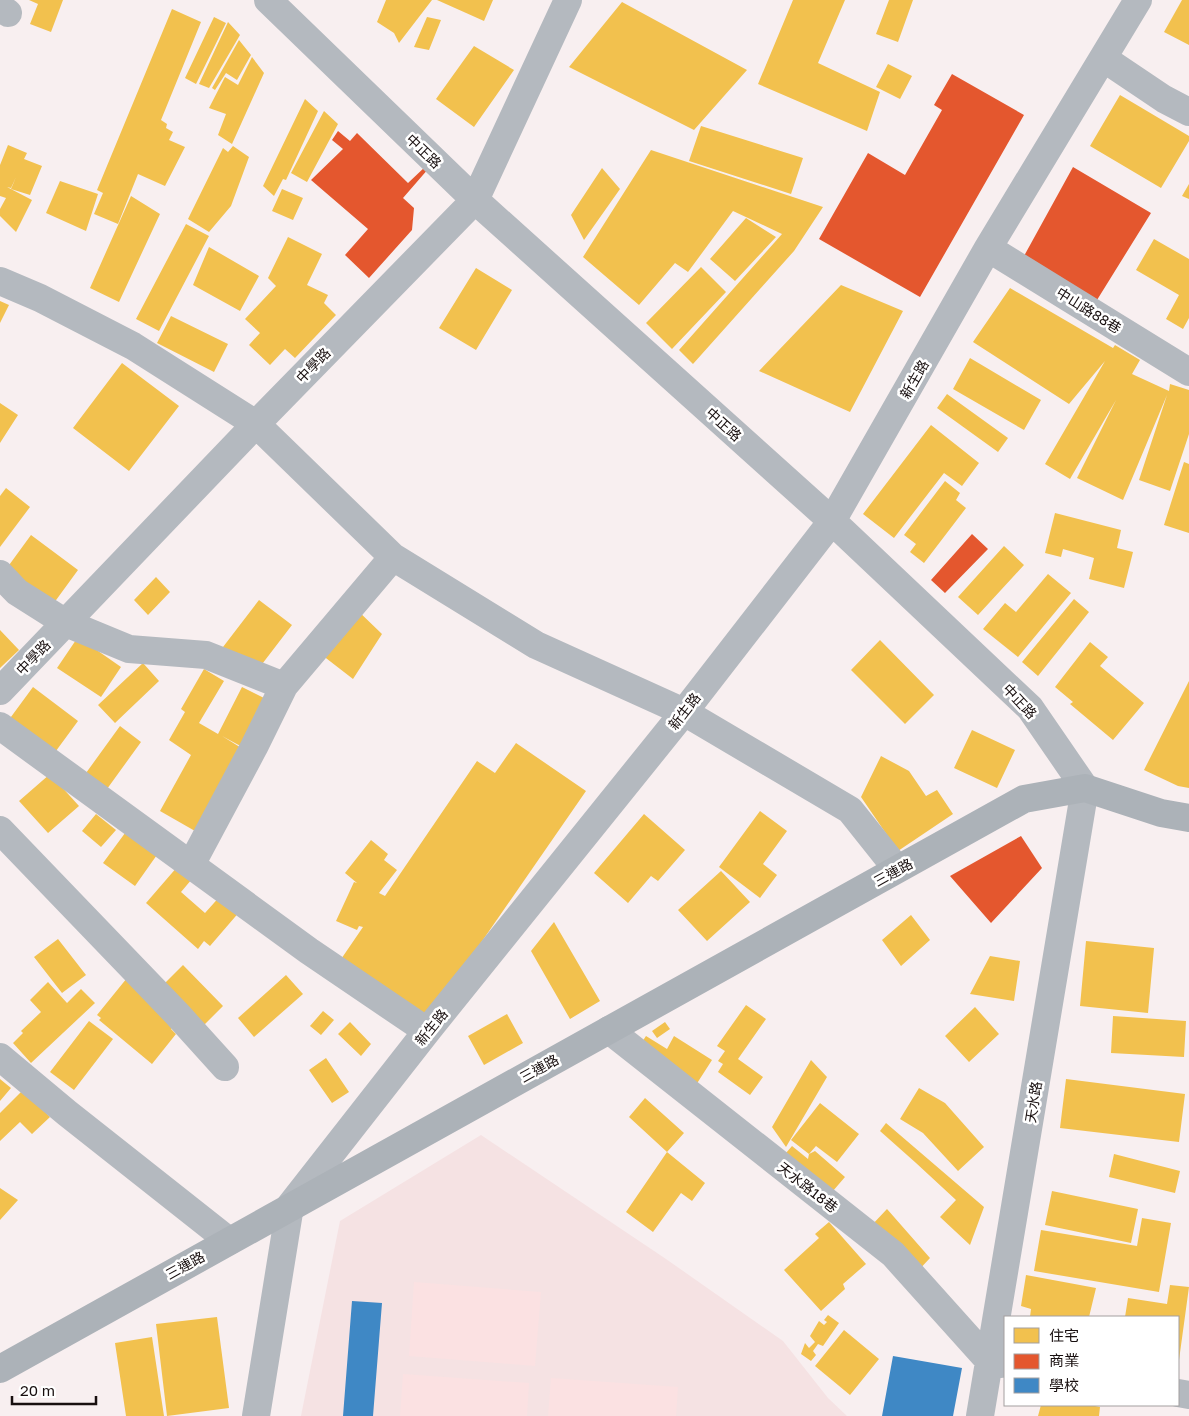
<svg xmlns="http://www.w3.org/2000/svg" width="1189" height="1416" font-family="'Golos Text','Noto Sans TC',sans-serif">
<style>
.built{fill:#f5e2e3}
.green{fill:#fbe1e2}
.homes{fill:#f2c14e}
.shops{fill:#e4572e}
.schools{fill:#3f88c5}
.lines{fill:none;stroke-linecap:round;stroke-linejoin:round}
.minor{stroke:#b4b9bf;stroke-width:28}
.major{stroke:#acb2b8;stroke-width:28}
.labels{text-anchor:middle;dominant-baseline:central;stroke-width:5;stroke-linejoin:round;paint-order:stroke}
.street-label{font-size:14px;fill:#180f0f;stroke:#fff}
</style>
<rect width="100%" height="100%" fill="#f8eff0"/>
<path class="built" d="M481 1135 666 1259 783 1341 828 1398 847 1416H301L340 1221Z"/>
<path class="green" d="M414 1282 541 1292 535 1366 409 1356Z
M403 1374 529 1383 527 1416H400Z
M551 1378 678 1387 676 1416H548Z"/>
<path class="homes" d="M29 0H63L51 32 30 24 38 4Z
M386 0H432L399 43 394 33 377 22Z
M437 0H493L484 21Z
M793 0H845L818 63 880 92 867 131 758 84Z
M889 0H913L898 42 876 34Z
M1182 0H1189V45L1164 32Z
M622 2 747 70 694 130 569 67Z
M172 9 201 22 161 120 167 124 166 128 173 132 169 140 185 147 165 186 138 174 118 224 94 214 103 193 97 190Z
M214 17 226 23 196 84 185 78Z
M427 17 441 20 429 50 414 47Z
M228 22 240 35 209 88 199 84Z
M239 40 251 55 237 80 226 73 215 90 212 88Z
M474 46 514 70 474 127 436 99Z
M252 57 264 73 232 144 218 135 226 114 209 108 225 77 238 85Z
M888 64 912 76 900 99 876 87Z
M1120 95 1189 136V141L1161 188 1090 146Z
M305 99 318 111 286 180 283 179 274 196 263 186Z
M324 111 338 124 307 182 291 173Z
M701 126 803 158 791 194 689 161Z
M8 145 27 153 24 159 42 166 30 195 11 189 16 177 11 188 7 187 32 200 16 232 0 216V209L6 198 0 196V165Z
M233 146 249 157 231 206 209 232 188 219 223 148 228 152Z
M651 150 823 207 794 251 693 364 679 350 782 234 733 211 688 272 675 263 639 305 583 257Z
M602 168 620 189 584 240 571 215Z
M60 181 98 194 86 231 46 213Z
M1189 184V199L1182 196Z
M282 189 303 198 293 220 272 211Z
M131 196 160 214 119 302 90 288Z
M746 218 776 237 735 281 710 259Z
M186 224 209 236 159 331 136 319Z
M288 237 322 254 307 285 328 295 324 303 336 315 295 358 285 349 270 365 249 345 260 333 245 319 276 286 268 278Z
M1154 239 1189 259V318L1183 329 1166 319 1179 295 1136 270Z
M209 247 259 276 240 311 193 285Z
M701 267 726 292 672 349 646 323Z
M476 268 512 290 476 350 439 328Z
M841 285 903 311 850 412 759 371Z
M1010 288 1113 348 1115 345 1140 360 1132 374 1169 391 1170 384 1189 390V434L1170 491 1139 480 1167 395 1123 500 1077 478 1116 400 1070 479 1045 464 1105 361 1069 404 973 342Z
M0 301 9 305 0 323Z
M171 316 228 344 214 372 157 343Z
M970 358 1041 400 1024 430 953 389Z
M122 363 179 406 129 471 73 428Z
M947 394 1008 438 998 452 937 408Z
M0 403 18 415 0 443Z
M931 425 979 463 962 486 944 473 894 538 863 514Z
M1184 462 1189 464V533L1164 525Z
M945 481 960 493 956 500 966 508 924 563 910 552 916 544 904 535Z
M6 488 30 507 0 547V496Z
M1055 513 1121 530 1117 548 1133 552 1124 588 1089 579 1094 558 1063 549 1061 557 1045 553Z
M31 535 78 570 51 607 4 572Z
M1004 546 1024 565 978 615 958 597Z
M1048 574 1071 593 1018 657 983 629 1005 603 1016 612Z
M156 577 170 592 148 615 134 600Z
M1074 599 1089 612 1038 676 1022 662Z
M259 600 292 625 256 672 223 647Z
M355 608 382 634 353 679 322 655Z
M0 630 19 650 0 668Z
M78 637 121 667 101 697 57 668Z
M880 640 934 695 905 724 851 670Z
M1090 642 1108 657 1100 666 1144 703 1113 740 1070 704 1073 702 1055 687Z
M143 663 159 681 115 723 98 705Z
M204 669 224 681 199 723 218 734 242 687 270 701 246 749 222 736 243 749 195 831 160 811 191 755 169 740 185 712 181 709Z
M1189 681V788L1178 786 1144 770Z
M33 687 78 721 53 755 8 721Z
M120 726 141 742 107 789 86 773Z
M972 730 1015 750 997 788 954 768Z
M516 743 586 791 422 1028 335 968 363 927 359 926 357 930 336 921 354 882 357 883 345 873 371 840 388 854 384 860 397 870 379 893 385 896 477 761 495 773Z
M881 756 909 771 926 796 937 790 953 814 898 851 861 797Z
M50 774 79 806 48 833 19 801Z
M760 811 787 831 763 864 777 875 760 898 719 867Z
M96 814 116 830 101 847 82 831Z
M644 814 685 850 658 881 651 876 628 903 594 873Z
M128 829 159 852 135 886 103 863Z
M178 866 192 879 181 892 205 913 222 894 241 910 210 946 204 941 198 949 146 903Z
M721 871 750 902 707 941 678 910Z
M911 915 930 940 901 966 882 940Z
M554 922 600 1001 570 1019 531 951Z
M58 939 86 975 62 993 34 957Z
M1086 941 1154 948 1148 1013 1080 1006Z
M990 956 1020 961 1014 1001 970 994Z
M183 965 223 1006 202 1027 156 992Z
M286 975 303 994 254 1037 238 1018Z
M127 978 178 1021 171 1029 176 1034 152 1064 99 1020 101 1018 97 1015Z
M48 982 67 1003 81 989 95 1003 31 1063 13 1043 23 1033 21 1031 41 1012 30 1000Z
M746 1005 766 1019 738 1059 763 1077 750 1095 718 1072 723 1064 718 1061 725 1051 717 1046Z
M975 1007 999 1034 969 1062 945 1036Z
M323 1011 334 1020 321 1035 310 1026Z
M507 1014 523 1043 484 1065 468 1036Z
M1113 1016 1186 1021 1184 1057 1111 1053Z
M89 1021 113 1039 74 1090 50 1072Z
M350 1022 371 1044 361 1056 338 1034Z
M665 1022 670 1029 657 1038 652 1031Z
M646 1036 667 1049 674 1036 712 1060 694 1088 636 1051Z
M326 1058 349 1092 332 1103 309 1070Z
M811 1060 827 1077 786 1147 772 1127Z
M0 1079 11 1088 0 1101Z
M1066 1079 1185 1094 1179 1142 1060 1128Z
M919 1088 945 1103 984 1147 958 1171 923 1133 900 1119Z
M23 1090 50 1117 32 1134 20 1122 0 1141V1113Z
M645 1098 684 1133 667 1152 629 1117Z
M820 1103 859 1134 837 1162 816 1146 809 1154 815 1151 845 1177 820 1206 774 1167 792 1146 808 1159 809 1154 791 1140Z
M886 1123 984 1207 970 1245 940 1217 956 1200 916 1163 880 1131Z
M667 1152 705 1183 692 1201 681 1193 653 1232 626 1212Z
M1114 1154 1180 1171 1175 1193 1109 1177Z
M0 1188 18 1200 0 1220Z
M1052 1191 1138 1209 1131 1243 1045 1225Z
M887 1209 930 1258 916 1273 871 1226Z
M1142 1218 1171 1223 1159 1292 1034 1271 1041 1230 1137 1246Z
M829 1222 866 1264 843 1284 845 1289 821 1311 784 1270 819 1238 815 1234Z
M1026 1275 1096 1288 1089 1317H1030L1031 1309 1021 1306Z
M1170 1285 1189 1287 1179 1360 1178 1317H1125L1128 1298 1167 1304Z
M828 1315 839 1323 823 1346 818 1344 813 1351 816 1355 811 1361 801 1354 805 1343 809 1348 815 1342 810 1336 819 1321 824 1325 827 1322 824 1320Z
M217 1317 229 1408 167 1416 156 1324Z
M844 1330 879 1359 850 1395 815 1366Z
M152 1337 164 1416H126L115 1343Z
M1041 1405H1090L1100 1407 1099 1416H1038Z"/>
<path class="shops" d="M952 74 1024 115 920 297 819 239 868 153 905 175 942 110 934 105Z
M338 131 350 141 357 133 408 183 426 166 429 168 403 198 414 208 412 230 369 278 345 255 368 229 311 180 343 149 332 140Z
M1073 167 1151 213 1097 300 1024 256Z
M972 534 988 549 945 593 931 580Z
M1021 836 1042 868 991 923 950 876Z"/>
<path class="schools" d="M352 1301 382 1303 373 1416H343Z
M893 1356 962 1368 953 1416H882Z"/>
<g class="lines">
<path class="minor" d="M268 0 475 200 832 521 1030 708 1085 788 980 1416
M0 7 8 13
M1103 58 1164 99 1189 112
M988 248 1189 372
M0 281 40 298 133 346 256 424 393 557 536 645 684 712 850 810 897 869
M0 574 17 592 66 623 129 649 206 655 284 686
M0 691 256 424 475 200 568 0
M0 726 309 951 427 1031
M0 830 178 1015 225 1067
M191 865 254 747 284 686 393 557
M609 1030 893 1254 990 1362 1001 1364
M0 1057 67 1113 229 1241
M1178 1393 1189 1395
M256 1416 290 1206 427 1031 684 712 832 521 988 248 1138 0"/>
<path class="major" d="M0 1369 1024 799 1085 788 1161 813 1189 818"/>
</g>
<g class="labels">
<g class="street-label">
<text transform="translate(424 151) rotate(44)">中正路</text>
<text transform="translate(1089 310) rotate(32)">中山路88巷</text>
<text transform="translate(313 365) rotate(-46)">中學路</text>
<text transform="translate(914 379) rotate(-60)">新生路</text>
<text transform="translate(724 424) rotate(42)">中正路</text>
<text transform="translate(33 657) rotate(-46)">中學路</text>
<text transform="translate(1020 701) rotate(47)">中正路</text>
<text transform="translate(684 711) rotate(-52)">新生路</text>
<text transform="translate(893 872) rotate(-29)">三連路</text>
<text transform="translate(431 1027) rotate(-51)">新生路</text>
<text transform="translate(539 1068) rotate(-29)">三連路</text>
<text transform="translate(1033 1102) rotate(-81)">天水路</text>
<text transform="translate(808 1187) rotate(38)">天水路18巷</text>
<text transform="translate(185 1265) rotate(-29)">三連路</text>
</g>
</g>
<rect x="1004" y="1316" width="175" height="90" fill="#ffffff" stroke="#a39f9f"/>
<rect x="1014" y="1328" width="25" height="15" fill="#f2c14e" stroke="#a39f9f"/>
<text x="1049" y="1341" font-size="15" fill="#180f0f">住宅</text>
<rect x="1014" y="1354" width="25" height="15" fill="#e4572e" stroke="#a39f9f"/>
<text x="1049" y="1366" font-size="15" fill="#180f0f">商業</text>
<rect x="1014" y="1378" width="25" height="15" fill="#3f88c5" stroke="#a39f9f"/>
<text x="1049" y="1391" font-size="15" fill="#180f0f">學校</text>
<path d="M12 1396v8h84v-8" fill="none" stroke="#180f0f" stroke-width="2.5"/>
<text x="20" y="1396" font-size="15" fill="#180f0f" stroke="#ffffff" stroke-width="4" paint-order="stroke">20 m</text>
</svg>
